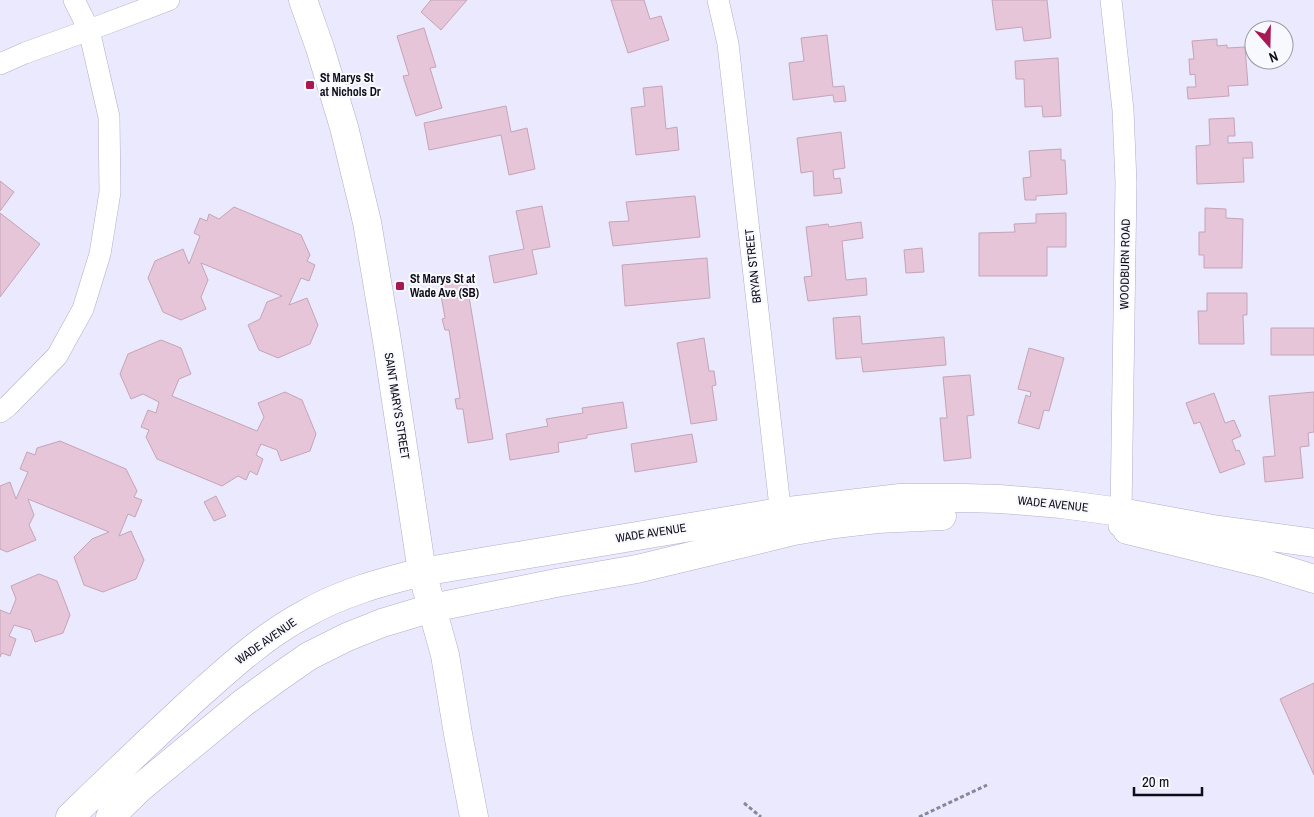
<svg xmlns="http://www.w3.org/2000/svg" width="1314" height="817" font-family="'Archivo Narrow',sans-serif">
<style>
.building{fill:#e6c5d8;stroke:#c5a4b7}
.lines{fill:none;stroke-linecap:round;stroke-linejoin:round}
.minor-casing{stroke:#b2adcd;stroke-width:22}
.secondary-casing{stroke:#b2adcd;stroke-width:29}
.primary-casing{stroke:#b2adcd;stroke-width:29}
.path{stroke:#898797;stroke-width:3;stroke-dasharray:4 2.5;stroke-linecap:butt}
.minor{stroke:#fff;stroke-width:21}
.secondary{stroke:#fff;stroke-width:28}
.primary{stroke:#fff;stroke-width:28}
.poi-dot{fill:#a91852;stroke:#f8f8ff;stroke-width:2}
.labels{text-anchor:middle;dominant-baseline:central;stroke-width:4;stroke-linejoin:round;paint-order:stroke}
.poi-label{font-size:12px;font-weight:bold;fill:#0e0c17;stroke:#f8f8ff;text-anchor:start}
.street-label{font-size:12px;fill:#0e0c17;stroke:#f8f8ff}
</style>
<rect width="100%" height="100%" fill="#ebe9fd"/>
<path class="building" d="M431 0H467L441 30 421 12Z
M611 0H644L650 19 661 16 669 40 628 53Z
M992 0H1047L1051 38 1024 41 1022 27 996 30Z
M424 28 436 67 430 68 442 108 416 116 403 76 409 75 397 36Z
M827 35 833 87 844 86 846 101 834 102 833 95 793 100 789 63 804 61 801 38Z
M1217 39V46L1227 45V48L1245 47 1248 85 1228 86 1229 96 1188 99 1187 87H1196L1195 74 1190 75 1189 59H1194L1192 41Z
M1058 58 1061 116 1043 117 1042 106 1025 107 1024 79H1016L1015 61Z
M662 86 666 129 677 127 679 150 636 155 631 108 645 106 643 88Z
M506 106 511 132 527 128 535 169 509 175 501 135 429 150 424 123Z
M1234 118 1235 136H1228V143L1252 142 1253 158H1243L1244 182 1197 184 1196 146 1210 145 1209 119Z
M841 132 845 168 833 170 834 179 840 178 842 193 814 196 813 171 801 173 797 138Z
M1061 149V160H1065L1067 194 1036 196V200H1025L1023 178 1031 177 1029 151Z
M0 181 14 192 0 211Z
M695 196 700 237 613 246 609 222 629 221 626 202Z
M542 206 550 247 532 250 537 274 494 283 489 256 524 249 516 211Z
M234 207 301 235 310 255 307 261 315 265 309 281 301 278 289 305 307 298 318 325 310 344 278 358 259 350 248 325 260 319 267 302 282 296 201 263 208 280 201 297 206 309 181 320 163 312 148 278 155 261 183 249 189 264 200 236 194 233 200 218 207 221 209 214 219 219Z
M1205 208 1226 209V218L1243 219 1242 268H1204V255H1199V232H1205Z
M0 213 40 244 0 297Z
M1066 213V247H1047V276H979V233L1015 232 1014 224 1036 223V214Z
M861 222 863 238 842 241 846 280 866 278 867 295 808 301 804 277 812 276 806 227 828 224 829 227Z
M922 248 924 272 906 273 904 250Z
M707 258 710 298 625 306 622 265Z
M466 279 493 439 468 443 463 409H457L455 399 460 398 449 330H445L442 319 445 318 439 284Z
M1207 293H1247V315H1243L1244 344H1199L1198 311H1207Z
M860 316 862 344 944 337 946 365 863 372 861 357 836 359 833 318Z
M1271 328H1314V355H1271Z
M704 338 709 371H714L716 385 712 386 717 420 691 424 677 343Z
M161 340 181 348 191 374 179 379 172 396 257 431 264 417 258 403 285 392 302 400 316 434 310 451 281 461 277 450 261 444 256 455 263 459 257 475 250 471 246 480 238 476 222 486 157 459 146 437 149 430 141 427 148 410 156 413 159 402 143 394 131 399 120 374 128 354Z
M1029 348 1064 358 1049 411 1044 410 1039 429 1018 423 1026 395 1030 397 1031 392 1018 389Z
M970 375 974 415 967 416 971 458 944 461 940 418H947L943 377Z
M1314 392V432L1308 433 1309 446 1300 447 1303 478 1265 482 1263 457 1275 456 1269 396Z
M1214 393 1225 423 1234 420 1241 436 1232 440 1236 451 1239 450 1245 464 1220 473 1200 422 1194 424 1186 403Z
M623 402 627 428 587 435V438L558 443 559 452 510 460 506 434 548 426 546 419 583 413 582 408Z
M692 434 697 462 635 472 631 444Z
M60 441 126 469 137 491 134 497 142 500 135 517 128 514 119 536 131 531 144 560 136 579 103 592 84 585 74 557 92 539 109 532 28 499 34 515 29 525 36 540 7 552 0 549V486L10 482 16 499 28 472 20 469 27 452 35 455 37 448Z
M216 496 226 516 214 521 204 502Z
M39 574 57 581 70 615 63 633 35 642 31 630 14 625 9 636 16 639 10 656 2 653 0 657V610L10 614 16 599 11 586Z
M1314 683V775L1280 699Z"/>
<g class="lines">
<defs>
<path id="minor" d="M718 0 728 44 782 525
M1111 0 1123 110 1126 183 1121 512 1119 526
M0 64 25 53 89 30 169 0
M0 412 8 406 57 356 83 309 100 254 110 192 109 117 89 30 74 0"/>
<path id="secondary" d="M303 0 320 48 344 127 367 222 387 341 422 572 445 655 458 734 474 817"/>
<path id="primary" d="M1127 530 1266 564 1314 579
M70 817C110 778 150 740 191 702 227 670 262 637 305 614 341 593 382 582 422 572L780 512 900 498H964L1000 499 1061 504 1121 512 1213 529 1314 543
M110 817 140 788 243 703 276 679 309 656 347 637 382 623 432 608 556 583 637 569 794 531 835 524 877 519 942 516"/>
</defs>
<use href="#minor" class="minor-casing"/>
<use href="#secondary" class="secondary-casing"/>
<use href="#primary" class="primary-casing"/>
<path class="path" d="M744 803 761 817
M919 817 987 785"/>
<use href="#minor" class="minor"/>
<use href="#secondary" class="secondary"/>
<use href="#primary" class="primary"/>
</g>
<g class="poi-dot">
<rect x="305" y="80" width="10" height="10" rx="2.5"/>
<rect x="395" y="281" width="10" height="10" rx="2.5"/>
</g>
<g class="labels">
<g class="poi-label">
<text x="320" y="78">St Marys St<tspan x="320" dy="14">at Nichols Dr</tspan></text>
<text x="410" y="279">St Marys St at<tspan x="410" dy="14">Wade Ave (SB)</tspan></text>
</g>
<g class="street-label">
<text transform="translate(1125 264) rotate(-89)">WOODBURN ROAD</text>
<text transform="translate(753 266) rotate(-96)">BRYAN STREET</text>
<text transform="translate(397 406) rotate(81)">SAINT MARYS STREET</text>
<text transform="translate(1053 504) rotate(6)">WADE AVENUE</text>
<text transform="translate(651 533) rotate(-9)">WADE AVENUE</text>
<text transform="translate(266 641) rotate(-35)">WADE AVENUE</text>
</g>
</g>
<g transform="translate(1269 45) rotate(160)"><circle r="24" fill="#f8f8ff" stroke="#9a9aa2"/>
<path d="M0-4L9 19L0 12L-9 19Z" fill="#a91852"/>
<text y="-8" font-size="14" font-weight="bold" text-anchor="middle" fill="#0e0c17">N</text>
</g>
<path d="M1134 787v8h68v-8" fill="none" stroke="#0e0c17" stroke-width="2.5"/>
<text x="1142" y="787" font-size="15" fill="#0e0c17" stroke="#f8f8ff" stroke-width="4" paint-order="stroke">20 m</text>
</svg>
